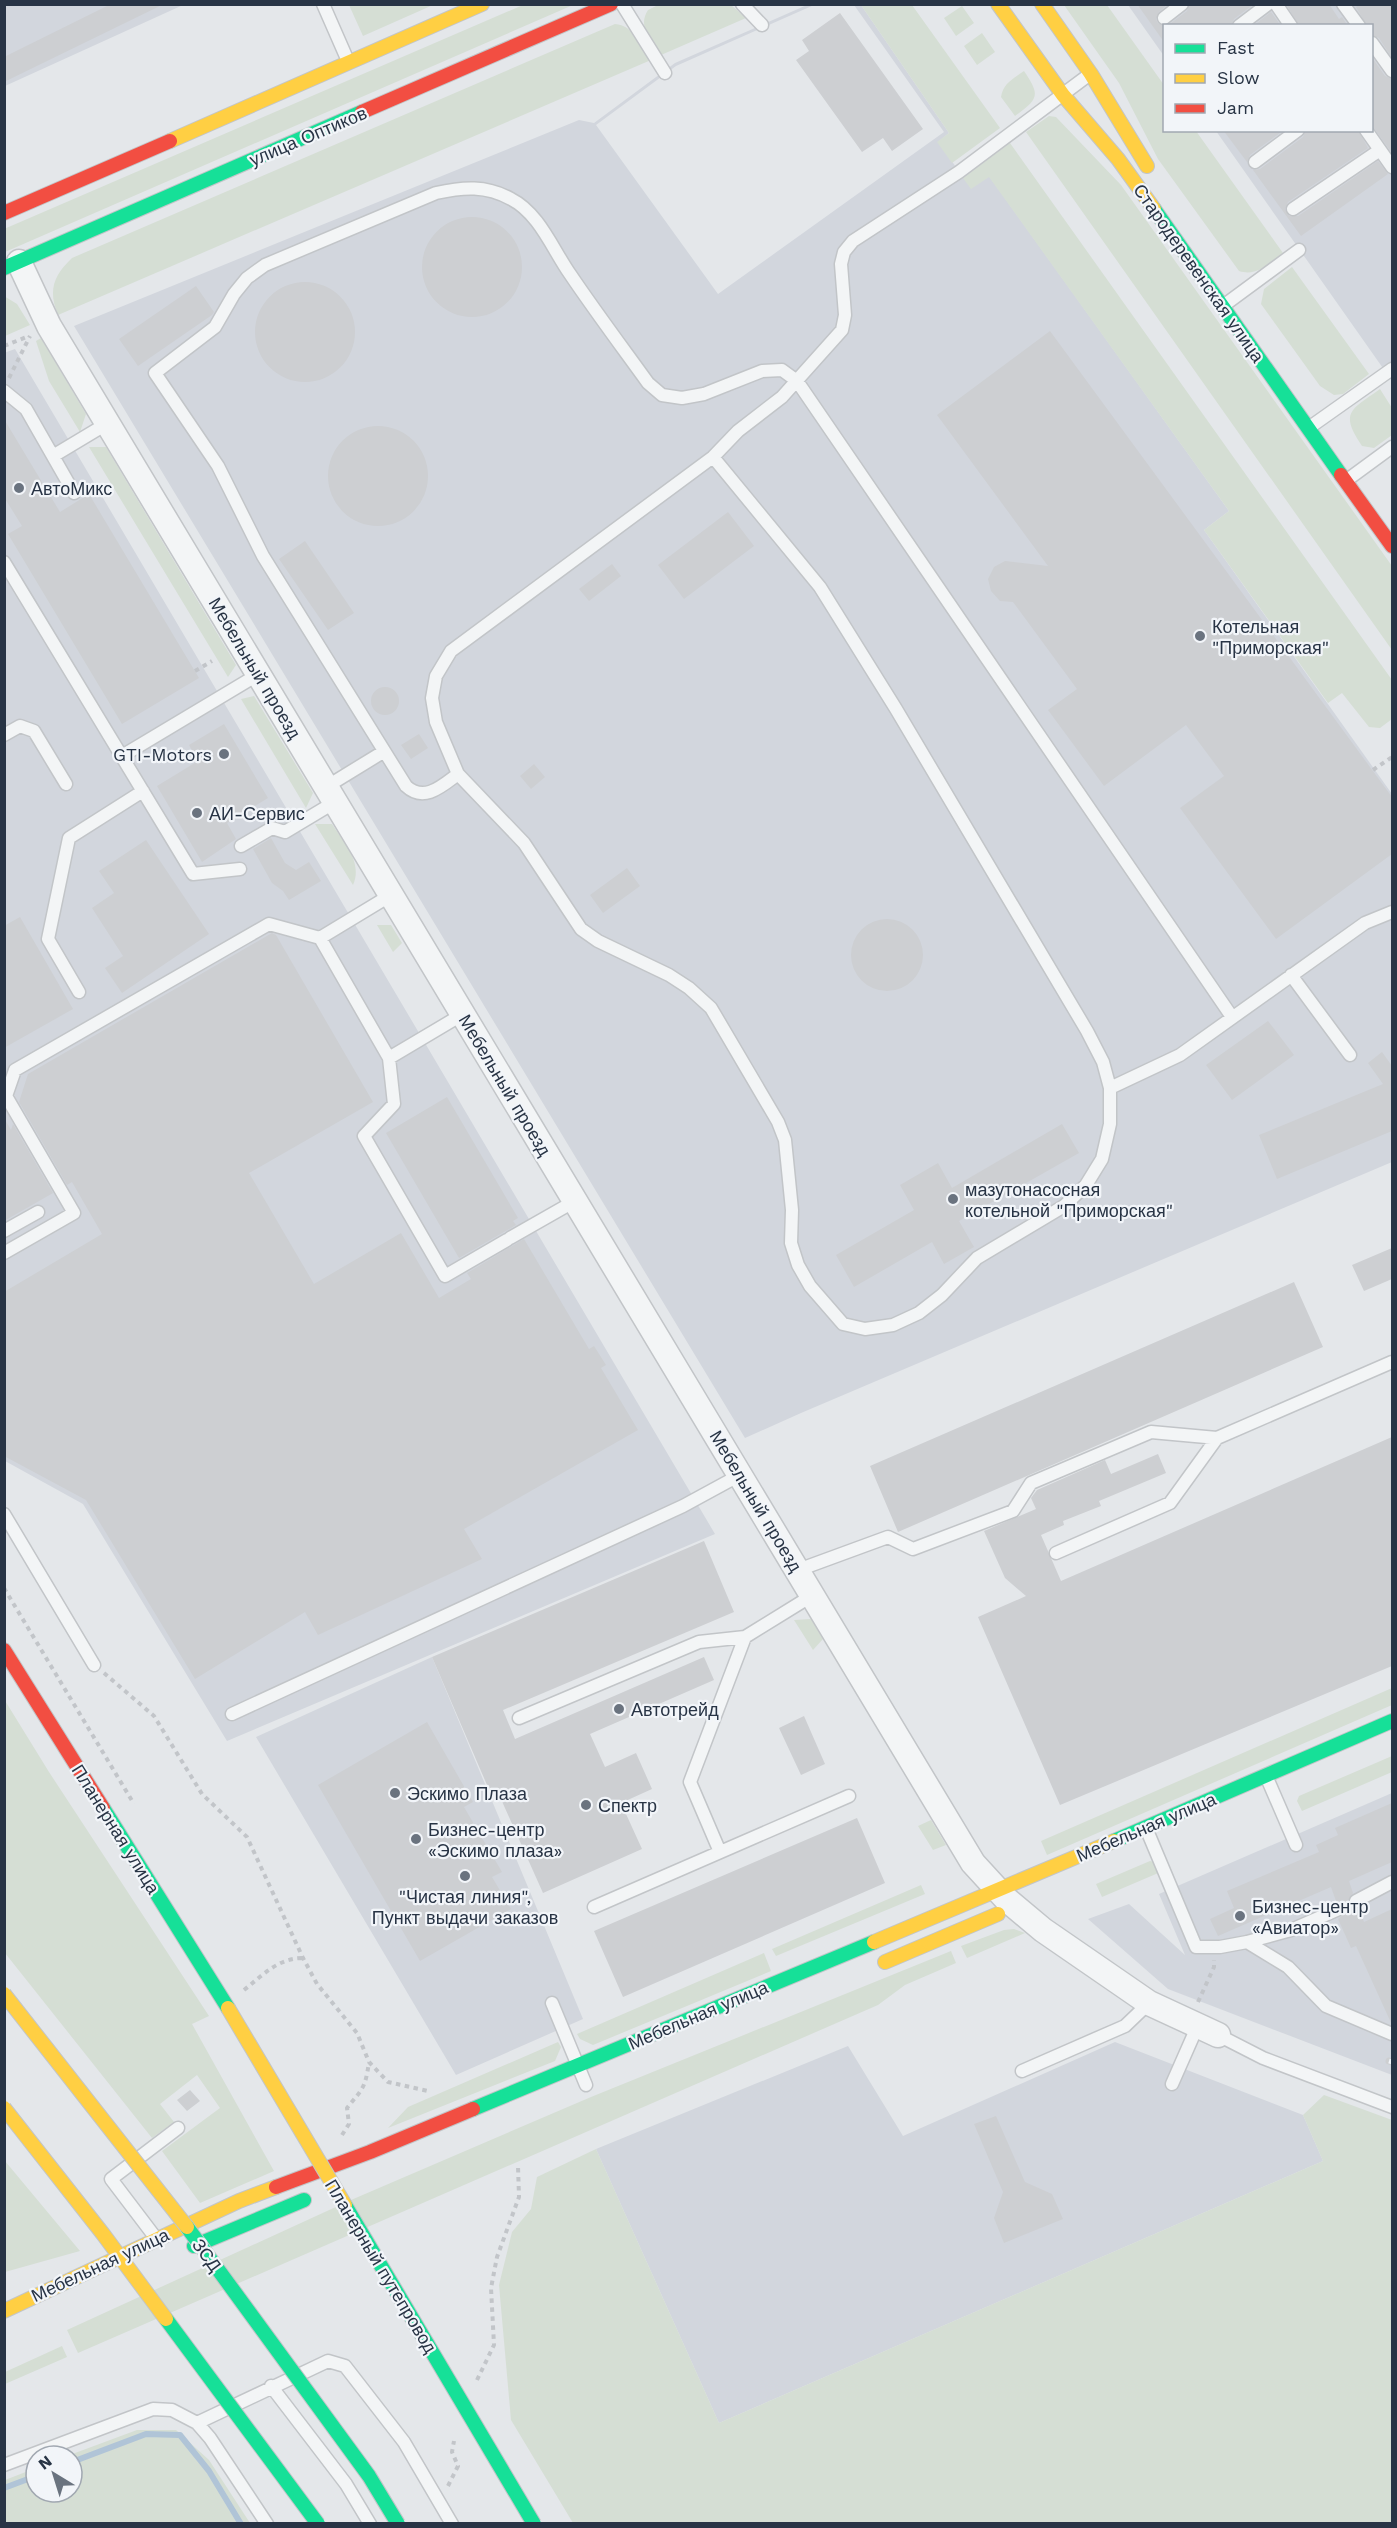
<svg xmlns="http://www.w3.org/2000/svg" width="1397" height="2528" font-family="'Work Sans',sans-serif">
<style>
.built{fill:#d2d6dd}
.green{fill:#d5ded4}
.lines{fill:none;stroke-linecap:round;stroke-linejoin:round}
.stream{stroke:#b0c4d7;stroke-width:6}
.building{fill:#cdcfd2}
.lane-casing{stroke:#c2c5c8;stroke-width:15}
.street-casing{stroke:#c2c5c8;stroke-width:27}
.fast-casing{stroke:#c2c5c8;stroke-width:16}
.slow-casing{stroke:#c2c5c8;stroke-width:16}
.jam-casing{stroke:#c2c5c8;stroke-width:16}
.path{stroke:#c2c5c9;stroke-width:4;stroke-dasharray:4.5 4.5;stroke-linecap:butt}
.lane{stroke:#f3f5f6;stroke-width:12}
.street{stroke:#f3f5f6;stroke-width:24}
.fast{stroke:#16e098;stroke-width:14}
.slow{stroke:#ffcf43;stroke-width:14}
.jam{stroke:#f24e42;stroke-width:14}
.rail-casing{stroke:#cdcfd1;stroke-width:7}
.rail{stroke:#f2f5f9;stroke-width:4.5;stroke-dasharray:14;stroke-linecap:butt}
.fast-bridge-casing{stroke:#c2c5c8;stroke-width:16;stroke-linecap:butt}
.slow-bridge-casing{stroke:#c2c5c8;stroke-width:16;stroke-linecap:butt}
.fast-bridge{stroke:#16e098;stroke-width:14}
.slow-bridge{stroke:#ffcf43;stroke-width:14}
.poi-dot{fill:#6a737f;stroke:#f2f5f9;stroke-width:2}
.labels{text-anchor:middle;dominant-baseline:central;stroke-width:4.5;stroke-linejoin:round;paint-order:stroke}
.street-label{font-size:18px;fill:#283445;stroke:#f2f5f9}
.poi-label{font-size:18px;fill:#283445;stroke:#f2f5f9;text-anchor:start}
</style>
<rect width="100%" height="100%" fill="#e4e7ea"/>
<path class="built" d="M5 4 183 5 5 86Z
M807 5H814L676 66 596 125 718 294 944 132 854 5H861L949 133 938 142 971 188 989 176 1229 511 1204 530 1392 794V1162L801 1413 745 1438 74 326 579 120 594 123 675 63Z
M1128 5H1392V381L1216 131 1372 130V26H1164V56Z
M15 349 715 1534 227 1741 83 1504 5 1461 4 353Z
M432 1657 583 2019 456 2075 256 1737Z
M1392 1793V2075L1168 1989 1088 1919 1129 1904 1185 1955 1159 1894Z
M1115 2042 1303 2115 1323 2161 719 2423 596 2149 848 2046 903 2136Z"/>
<path class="green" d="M660 4 731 5 746 18 661 55C651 40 637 27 648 10Z
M349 5H433L363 36Z
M523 5H573L5 252 4 229Z
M861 5H912L1000 128 952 163 937 142 949 133Z
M1064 5H1107L1164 85V130L1196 131 1283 253C1269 263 1257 277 1239 271L1158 159 1119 83Z
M962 6 974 23 956 36 944 18Z
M615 24C633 25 642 46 651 60L58 315C48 291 53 276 72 258Z
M982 33 995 52 977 65 964 46Z
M1024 71C1041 96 1038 99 1015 116L1001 97C1003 83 1013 79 1024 71Z
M1049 116 1056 117 1121 185 1392 566V650L1026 132Z
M1010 143 1392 680V719L1380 728 1369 727 1342 693 1328 703 1204 530 1229 511 989 177 971 189 963 178Z
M1292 267 1369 374 1343 394 1334 395 1320 386 1261 304 1264 289Z
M4 296 17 304 30 325 5 336Z
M41 338 86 414 80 432 49 381 36 341Z
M1380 389 1392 408V435L1374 448 1362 446C1339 412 1351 410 1380 389Z
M89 447H106L236 665 228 677Z
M254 696 313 793 306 808 241 699Z
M315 824H332C344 843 363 862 353 885Z
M377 925H391L402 943 393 952Z
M811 1619 823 1639 813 1650 794 1620Z
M1392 1688V1705L1047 1855 1041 1841Z
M4 1699 49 1772 209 2016 192 2024 274 2171 200 2203 162 2151 220 2108 197 2075 160 2104 174 2122 152 2138 5 1953Z
M1392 1756V1772L1302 1811 1297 1801 1299 1796Z
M931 1820 946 1845 933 1850 918 1826Z
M1150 1861 1160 1863 1163 1871 1102 1897 1096 1884Z
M921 1885 925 1894 776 1956 772 1949Z
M1014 1929 1025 1933 967 1958 961 1946 1004 1930Z
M951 1951 956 1963 905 1985 878 2005 78 2353 67 2330 351 2200 591 2097Z
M764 1953 771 1971 593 2045 580 2039 577 2034Z
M558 2042 561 2047 555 2061 388 2128 408 2107Z
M1324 2095 1392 2120V2523H573L511 2420 499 2285 512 2232 531 2209 537 2177 596 2149 719 2423 1323 2161 1303 2115Z
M4 2161H5L80 2251 5 2272Z
M62 2346 67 2357 5 2384V2372Z
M137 2430H176L209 2460 250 2523H5V2480L36 2468V2492H72V2456H67Z"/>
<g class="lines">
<path class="stream" d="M72 2462 146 2434 180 2435 209 2471 241 2524
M4 2488 36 2476"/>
</g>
<path class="building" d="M111 4H164L4 82V57Z
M1137 4H1168L1159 12 1156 19 1158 23 1164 26V42Z
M1190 4H1254L1234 19 1231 26H1167L1187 11Z
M1286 4H1329L1339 19 1342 17 1348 26H1299Z
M1359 4H1392V58L1379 38 1371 35V26H1367L1356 7Z
M1271 12 1281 26H1253Z
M840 13 923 129 892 151 883 138 862 152 796 60 809 51 802 40Z
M1371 56 1385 76 1392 79V153L1371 124Z
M1223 130H1284L1250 155 1247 162Z
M1306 130H1358L1368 148 1288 202 1285 209 1289 216H1298L1378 161 1388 174 1301 236 1253 170 1260 169 1303 137Z
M422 267a50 50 0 1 1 100 0a50 50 0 1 1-100 0Z
M255 332a50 50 0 1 1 100 0a50 50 0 1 1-100 0Z
M196 286 214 312 212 315 138 366 119 339Z
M1050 331 1392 797V854L1276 939 1180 808 1224 776 1186 725 1104 786 1048 710 1077 689 1013 602 1000 601 991 591 988 579 994 567 1005 561 1048 566 937 415Z
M4 419 60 512 89 494 199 678 122 724 8 534 22 526 4 497Z
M328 476a50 50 0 1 1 100 0a50 50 0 1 1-100 0Z
M728 512 754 546 684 599 658 565Z
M305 541 354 613 328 630 279 559Z
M612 564 621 576 589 601 579 589Z
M371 701a14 14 0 1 1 28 0a14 14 0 1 1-28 0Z
M224 724 268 798 227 823 236 839 202 862 157 786 198 761 189 745Z
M419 734 428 748 411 759 401 745Z
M534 764 545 777 531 789 520 776Z
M271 838 285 863 296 870 309 862 321 881 289 900 283 891 272 883 253 849Z
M146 840 209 934 122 993 105 968 123 956 92 908 114 893 99 871Z
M627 868 640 886 603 913 590 895Z
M20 917 73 1009 4 1048V926Z
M851 955a36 36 0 1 1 72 0a36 36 0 1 1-72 0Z
M272 933 276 935 373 1102 249 1173 314 1284 401 1233 439 1298 471 1279 467 1273 524 1239 589 1349 594 1346 606 1365 601 1368 638 1430 464 1529 482 1559 318 1635 305 1612 195 1679 86 1500 4 1456V1292L102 1234 72 1182 67 1185 19 1102 28 1074Z
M1268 1021 1294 1055 1232 1100 1206 1065Z
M1382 1052 1392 1066V1131L1277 1179 1259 1135 1383 1084 1368 1063Z
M447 1097 518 1218 513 1221 516 1225 459 1258 386 1133Z
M4 1118 11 1130 13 1124 53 1193 4 1221Z
M1062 1124 1079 1153 959 1221 974 1247 944 1264 932 1242 854 1287 836 1255 914 1210 900 1185 938 1163 952 1188Z
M1392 1248V1279L1364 1291 1352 1265Z
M1294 1282 1323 1347 898 1532 870 1466Z
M1392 1437V1666L1060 1805 978 1617 1026 1596 1005 1578 984 1531 1036 1509 1031 1498 1037 1490 1105 1460 1111 1474 1158 1454 1166 1473 1099 1501 1101 1506 1063 1521 1064 1525 1041 1535 1061 1581Z
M704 1541 734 1612 503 1710 515 1739 704 1657 714 1680 590 1734 605 1767 636 1753 652 1789 621 1803 642 1849 543 1893 496 1788 490 1792 432 1657Z
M804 1716 825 1764 801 1775 779 1728Z
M427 1722 473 1802 464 1807 502 1872 492 1877 511 1909 420 1961 318 1785Z
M1392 1803V1862L1349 1881 1353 1893 1348 1901 1351 1908 1359 1909 1364 1922 1392 1909V2025L1356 1946 1351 1948 1338 1919 1346 1913V1905L1343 1902 1336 1901 1331 1887 1218 1936 1210 1919 1234 1908 1227 1891 1319 1852 1316 1845 1338 1835 1335 1828Z
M857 1818 885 1883 623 1997 594 1931Z
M190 2090 200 2101 187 2111 177 2100Z
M996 2116 1025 2182 1052 2194 1063 2219 1004 2243 994 2218 1003 2192 974 2124Z"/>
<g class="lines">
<defs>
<path id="lane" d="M323 4 348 61
M622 4 665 73
M742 4 762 25
M1276 4 1291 26
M1343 4 1359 26
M1164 18 1182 4
M1239 26 1268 4
M1372 43 1392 71
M1366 130 1392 167
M1255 162 1298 130
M1293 209 1380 150
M1223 306 1299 250
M4 391 26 409 74 493
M1310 427 1392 369
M53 456 108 423
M713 457 820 587 896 709 1087 1031 1103 1062 1110 1088V1124L1102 1159 1086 1185 1064 1206 977 1258 942 1295 919 1313 893 1325 865 1329 843 1324 810 1286 798 1265 791 1243 792 1210 785 1140 778 1122 711 1008 689 988 669 975 598 941 581 929 524 843 458 774 436 722 432 698 436 676 451 651 713 457 738 431 782 397 842 330 845 315 841 264 844 252 853 241 959 172 1090 74
M1347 480 1392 447
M4 562 193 874 240 869
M4 735 20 726 34 731 66 784
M122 756 259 674
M458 774C442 786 424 803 406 786L263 556 218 466 155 373 215 327 234 294 247 278 265 265 436 193C463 187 486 185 511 199 539 213 553 250 570 274 595 311 622 347 648 383L662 395 682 398 704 394 762 371 782 370 797 381 1232 1017
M326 787 383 752
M241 846 272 828 285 832 335 802
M391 895 320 938 389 1058 463 1014
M1291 975 1350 1055
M79 992 48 939 69 838 143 791
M389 1058 394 1104 364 1136 445 1276 507 1240
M1110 1088 1180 1055 1365 923 1392 912
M4 1231 38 1212
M510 1238 575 1201
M4 1253 74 1213 6 1096 15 1070 269 924 320 938
M4 1514 94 1665
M1056 1553 1170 1503 1217 1438
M798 1570 888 1537 913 1549 1013 1511 1031 1483 1151 1432 1217 1438 1392 1362
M232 1714 683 1506 740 1475
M519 1718 699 1642 745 1637 813 1595
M1267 1778 1296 1845
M1146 1828 1196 1947H1220L1247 1942 1288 1967 1326 2006 1392 2034
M720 1852 690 1782 745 1637
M1356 1901 1392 1882
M594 1907 849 1796
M1247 1942 1291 1930 1339 1909
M552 2003 586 2085
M1218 2035 1263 2058 1392 2107
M1022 2071 1125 2026 1149 2003
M1172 2084 1198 2025
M155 2237 111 2179 178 2128
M271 2386 346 2484 370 2524
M197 2423 328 2361 345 2366 404 2442 452 2524
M4 2465 153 2409 172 2410 197 2423 210 2438 267 2524"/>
<path id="street" d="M19 262 49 326 973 1863 1006 1899 1043 1930 1149 2003 1218 2035"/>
<path id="fast" d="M1154 209 1341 475
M4 268 362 112
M103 1808 228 2008
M1114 1841 1392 1721
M473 2109 874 1942
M194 2246 304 2200"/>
<path id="slow" d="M998 4 1063 95 1118 159 1154 209
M1042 4 1091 74 1147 166
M170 141 482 4
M874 1942 1114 1841
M885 1962 998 1914
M4 2311 239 2201 276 2187"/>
<path id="jam" d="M362 112 611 4
M4 213 170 141
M1341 475 1392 546
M4 1650 103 1808
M276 2187 370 2152 473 2109"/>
</defs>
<use href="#lane" class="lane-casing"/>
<use href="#street" class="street-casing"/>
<use href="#fast" class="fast-casing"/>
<use href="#slow" class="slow-casing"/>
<use href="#jam" class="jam-casing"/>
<path class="path" d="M4 346 29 336
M9 378 30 336
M195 671 212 661
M1373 770 1392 757
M4 1588 134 1804
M104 1673 154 1716 202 1794 247 1837 303 1958 317 1984 357 2033 369 2062 388 2082 428 2091
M244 1990C263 1975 278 1958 303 1958
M1198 2002 1214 1967V1960
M342 2135 349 2124 347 2108C363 2088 365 2089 369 2062
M477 2380 494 2345 491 2288 497 2257 519 2197 518 2166
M448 2486 458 2466 452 2452 454 2441"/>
<use href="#lane" class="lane"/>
<use href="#street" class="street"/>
<use href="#fast" class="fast"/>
<use href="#slow" class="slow"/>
<use href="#jam" class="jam"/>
<defs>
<path id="rail" d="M1389 2061 1392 2062"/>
</defs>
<use href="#rail" class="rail-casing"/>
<use href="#rail" class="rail"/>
<defs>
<path id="fast-bridge" d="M345 2205 534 2524
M187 2227 369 2476 398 2524
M166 2319 318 2524"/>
<path id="slow-bridge" d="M4 1994 187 2227
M228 2008 345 2205
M4 2108 103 2234 166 2319"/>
</defs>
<use href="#fast-bridge" class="fast-bridge-casing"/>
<use href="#slow-bridge" class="slow-bridge-casing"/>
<use href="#fast-bridge" class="fast-bridge"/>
<use href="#slow-bridge" class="slow-bridge"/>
</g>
<g class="poi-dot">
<circle cx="19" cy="488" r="6"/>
<circle cx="1200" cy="636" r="6"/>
<circle cx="224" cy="754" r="6"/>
<circle cx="197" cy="813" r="6"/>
<circle cx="953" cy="1199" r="6"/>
<circle cx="619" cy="1709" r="6"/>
<circle cx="395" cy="1793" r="6"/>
<circle cx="586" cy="1805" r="6"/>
<circle cx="416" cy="1839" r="6"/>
<circle cx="465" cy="1876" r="6"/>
<circle cx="1240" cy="1916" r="6"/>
</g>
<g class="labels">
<g class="street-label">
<text transform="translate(308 136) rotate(-23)">улица Оптиков</text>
<text transform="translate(1199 273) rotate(55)">Стародеревенская улица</text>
<text transform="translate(255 668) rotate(59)">Мебельный проезд</text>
<text transform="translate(505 1085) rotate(59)">Мебельный проезд</text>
<text transform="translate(756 1501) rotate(59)">Мебельный проезд</text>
<text transform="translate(1146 1827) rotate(-23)">Мебельная улица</text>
<text transform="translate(116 1829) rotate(58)">Планерная улица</text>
<text transform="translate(698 2015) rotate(-23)">Мебельная улица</text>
<text transform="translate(207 2255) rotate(54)">ЗСД</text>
<text transform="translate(100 2265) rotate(-25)">Мебельная улица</text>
<text transform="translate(381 2266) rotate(59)">Планерный путепровод</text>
</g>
<g class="poi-label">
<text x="31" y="488">АвтоМикс</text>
<text x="1212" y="626">Котельная<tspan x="1212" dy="21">"Приморская"</tspan></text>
<text x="212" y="754" text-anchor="end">GTI-Motors</text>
<text x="209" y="813">АИ-Сервис</text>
<text x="965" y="1189">мазутонасосная<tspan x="965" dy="21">котельной "Приморская"</tspan></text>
<text x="631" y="1709">Автотрейд</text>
<text x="407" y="1793">Эскимо Плаза</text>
<text x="598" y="1805">Спектр</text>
<text x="428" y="1829">Бизнес-центр<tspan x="428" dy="21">«Эскимо плаза»</tspan></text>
<text x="465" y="1896" text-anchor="middle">"Чистая линия",<tspan x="465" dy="21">Пункт выдачи заказов</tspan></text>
<text x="1252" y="1906">Бизнес-центр<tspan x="1252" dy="21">«Авиатор»</tspan></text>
</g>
</g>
<rect width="1397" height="2528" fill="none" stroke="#283445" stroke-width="12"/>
<rect x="1163" y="24" width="210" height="108" fill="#f2f5f9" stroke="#a1a8b1" stroke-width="1.5"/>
<rect x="1175" y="44" width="30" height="9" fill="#16e098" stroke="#a1a8b1" stroke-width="1.5"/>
<text x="1217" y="54" font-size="18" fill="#283445">Fast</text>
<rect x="1175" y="74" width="30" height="9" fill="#ffcf43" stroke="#a1a8b1" stroke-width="1.5"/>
<text x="1217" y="84" font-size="18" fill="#283445">Slow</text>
<rect x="1175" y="104" width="30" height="9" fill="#f24e42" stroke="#a1a8b1" stroke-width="1.5"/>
<text x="1217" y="114" font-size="18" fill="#283445">Jam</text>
<g transform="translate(54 2474) rotate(322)"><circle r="28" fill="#f2f5f9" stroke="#a1a8b1" stroke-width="1.5"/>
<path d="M0-4.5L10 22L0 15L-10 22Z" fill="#6a737f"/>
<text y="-9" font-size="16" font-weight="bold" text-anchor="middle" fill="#283445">N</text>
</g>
</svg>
